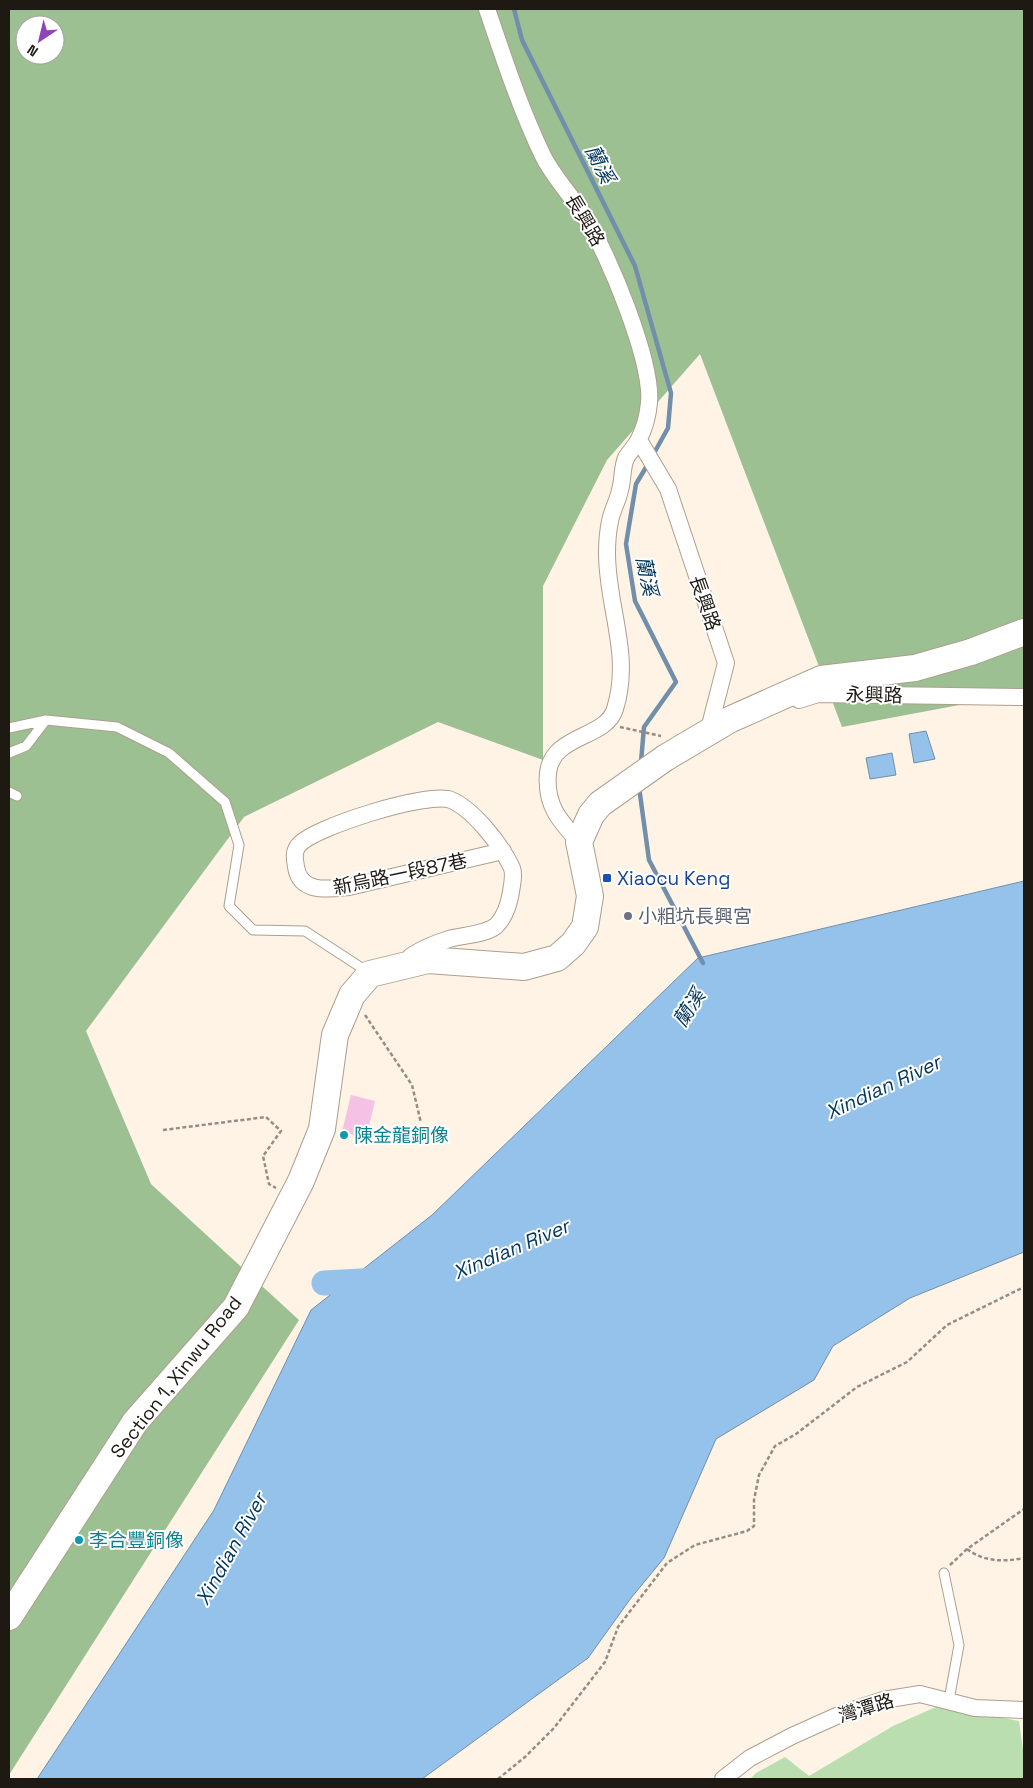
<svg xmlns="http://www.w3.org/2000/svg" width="1033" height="1788" font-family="'Space Grotesk','Noto Sans TC',sans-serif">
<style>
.green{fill:#bbdeb1}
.forest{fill:#9cc092;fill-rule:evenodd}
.water{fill:#94c2ea;stroke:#718faa}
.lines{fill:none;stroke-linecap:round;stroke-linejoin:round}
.stream{stroke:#718faa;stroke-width:4.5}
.river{stroke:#94c2ea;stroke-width:25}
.building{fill:#f5c1e5}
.service-casing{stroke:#ac9f8f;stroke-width:11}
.minor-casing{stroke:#ac9f8f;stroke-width:18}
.primary-casing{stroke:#ac9f8f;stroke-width:28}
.path{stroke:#958d83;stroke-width:2.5;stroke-dasharray:4 2.5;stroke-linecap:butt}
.service{stroke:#fff;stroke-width:9}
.minor{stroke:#fff;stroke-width:16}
.primary{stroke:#fff;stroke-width:26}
.transit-dot{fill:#1a4fb4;stroke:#fff;stroke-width:2}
.worship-dot{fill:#6b7280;stroke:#fff;stroke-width:2}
.culture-dot{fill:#0f9aa8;stroke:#fff;stroke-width:2}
.labels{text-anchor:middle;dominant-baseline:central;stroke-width:4;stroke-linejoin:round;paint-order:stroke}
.street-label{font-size:19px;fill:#1e1913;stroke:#fff}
.transit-label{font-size:19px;fill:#164399;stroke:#fff;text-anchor:start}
.worship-label{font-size:19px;fill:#5b616d;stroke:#fff;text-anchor:start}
.culture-label{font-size:19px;fill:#0d838f;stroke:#fff;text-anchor:start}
.water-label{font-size:20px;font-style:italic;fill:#00365c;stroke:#fff}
</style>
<rect width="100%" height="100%" fill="#fef3e5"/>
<path class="green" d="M938 1706 1019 1721 1024 1757V1779H750L756 1773 785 1757 809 1776 893 1726Z"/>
<path class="forest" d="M9 9H1024V693L842 727 700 354 607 460 543 586V760L438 722 244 817 86 1031 151 1184 299 1320 9 1775ZM25 25H55V55H25Z"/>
<path class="water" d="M926 731 935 759 914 763 909 734Z
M892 753 896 775 870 779 866 758Z
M1024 881V1252L910 1298 833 1346 814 1380 716 1439 664 1558 631 1598 588 1658 422 1779H37L214 1510 311 1310 432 1215 698 958Z"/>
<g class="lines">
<path class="stream" d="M514 9 522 40 635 266 671 393 668 428 653 455
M641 762 644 727 676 682 635 601 626 544 636 484 648 464
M639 787 649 860 703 963"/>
<path class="river" d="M324 1283 380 1280"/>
</g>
<path class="building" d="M351 1095 375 1101 366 1138 342 1132Z"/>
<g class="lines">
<defs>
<path id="service" d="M9 728 46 720 117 727 169 753 225 802 239 845 229 906 253 930 305 931 368 972
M9 753 26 746 46 720
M9 792 17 796
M944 1573 959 1645 949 1700"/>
<path id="minor" d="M487 9C504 59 520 108 543 156 554 178 572 196 585 217 608 253 653 362 649 403 648 414 644 429 639 439 636 446 630 451 626 458 622 467 623 480 620 490 618 501 612 510 610 521 608 531 607 543 607 553 607 608 632 654 615 709 606 739 552 734 548 773 545 805 559 820 579 842
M639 440 668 489 726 663 708 733
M799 700 818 694 1024 697
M411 956C422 949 436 943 449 939 463 935 484 935 496 926 505 917 509 904 511 892 512 884 515 873 511 866 501 845 473 809 451 800 430 791 312 827 298 846 293 853 295 859 296 867 300 894 329 889 349 887L503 851
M723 1779 750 1758 792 1736 841 1714 883 1700 920 1694 975 1708 1024 1710"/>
<path id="primary" d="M9 1617 135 1422 236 1307 301 1181 322 1129 335 1035 352 995 370 974 428 960 524 967 557 958 573 944 585 927 590 896 579 842 591 815 600 804 665 758 729 720 821 679 915 668 971 652 1024 632"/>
</defs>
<use href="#service" class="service-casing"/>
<use href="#minor" class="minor-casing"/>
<use href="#primary" class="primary-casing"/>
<path class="path" d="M620 727 661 736
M365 1015 412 1085 421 1123
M163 1130 266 1117 281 1131 263 1156 269 1184 276 1188
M967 1549C984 1562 1004 1562 1024 1558
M950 1565 967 1549 1024 1509
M498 1779 525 1757 554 1728 605 1662 618 1627 667 1563 695 1545 747 1531 754 1526V1500L759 1475 775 1446 796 1434 857 1387 907 1362 947 1325 1024 1287"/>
<use href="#service" class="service"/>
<use href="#minor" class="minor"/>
<use href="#primary" class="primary"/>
</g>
<rect class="transit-dot" x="602" y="873" width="10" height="10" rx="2.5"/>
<circle class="worship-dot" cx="628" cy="916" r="5"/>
<g class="culture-dot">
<circle cx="344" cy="1135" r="5"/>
<circle cx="79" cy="1540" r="5"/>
</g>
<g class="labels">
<g class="street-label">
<text transform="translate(585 220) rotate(59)">長興路</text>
<text transform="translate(705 603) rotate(71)">長興路</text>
<text transform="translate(874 695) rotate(1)">永興路</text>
<text transform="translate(400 874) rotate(-12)">新烏路一段87巷</text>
<text transform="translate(176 1377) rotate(-52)">Section 1, Xinwu Road</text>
<text transform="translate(866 1708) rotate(-17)">灣潭路</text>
</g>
<g class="transit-label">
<text x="617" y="878">Xiaocu Keng</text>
</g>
<g class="worship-label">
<text x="638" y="916">小粗坑長興宮</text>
</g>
<g class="culture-label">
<text x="354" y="1135">陳金龍銅像</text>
<text x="89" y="1540">李合豐銅像</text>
</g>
<g class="water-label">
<text transform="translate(600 164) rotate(63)">蘭溪</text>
<text transform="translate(647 576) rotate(79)">蘭溪</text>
<text transform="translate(689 1008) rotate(-57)">蘭溪</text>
<text transform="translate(883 1087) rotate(-25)">Xindian River</text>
<text transform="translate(511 1249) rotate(-23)">Xindian River</text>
<text transform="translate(231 1549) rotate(-61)">Xindian River</text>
</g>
</g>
<rect width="1033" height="1788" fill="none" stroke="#1e1913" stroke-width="20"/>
<g transform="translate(40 40) rotate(215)"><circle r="24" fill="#ffffff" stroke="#a5a3a1"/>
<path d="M0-4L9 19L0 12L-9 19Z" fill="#8e44b6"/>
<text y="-8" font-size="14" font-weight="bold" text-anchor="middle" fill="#1e1913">N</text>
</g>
</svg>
